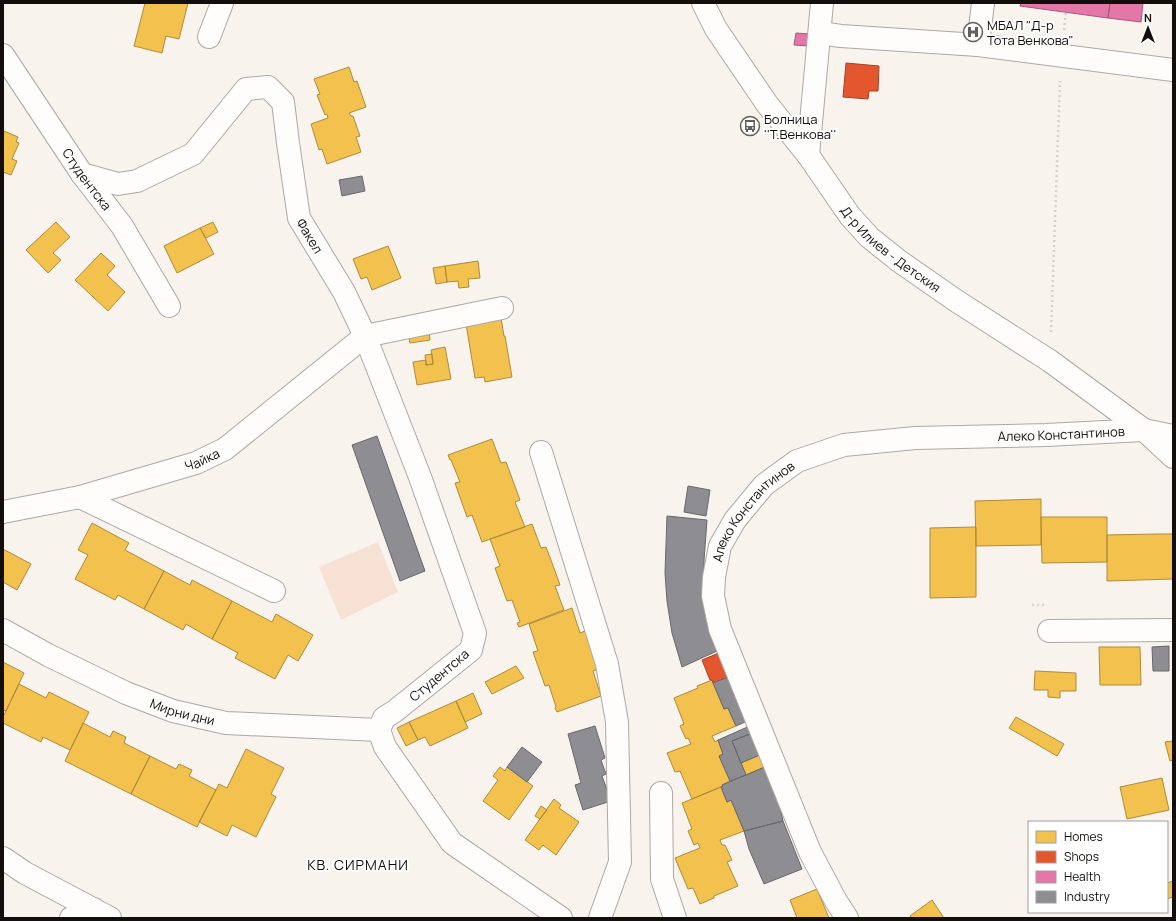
<svg xmlns="http://www.w3.org/2000/svg" width="1176" height="921" font-family="Manrope,sans-serif">
<style>
.green{fill:#f6e1d4}
.homes{fill:#f2c14e;stroke:#af8b3a}
.shops{fill:#e4572e;stroke:#a54124}
.health{fill:#e377a8;stroke:#a55879}
.industry{fill:#8d8d92;stroke:#68676a}
.lines{fill:none;stroke-linecap:round;stroke-linejoin:round}
.minor-casing{stroke:#ada8a4;stroke-width:24}
.path{stroke:#d4d2d0;stroke-width:2.5;stroke-dasharray:2 3;stroke-linecap:butt}
.minor{stroke:#fefdfc;stroke-width:22}
.labels{text-anchor:middle;dominant-baseline:central;stroke-width:4;stroke-linejoin:round;paint-order:stroke}
.poi-label{font-size:13px;fill:#130e0c;stroke:#fff;text-anchor:start}
.street-label{font-size:13px;fill:#130e0c;stroke:#fff}
.neighbourhood-label{font-size:14px;letter-spacing:1px;fill:#130e0c;stroke:#fff}
</style>
<rect width="100%" height="100%" fill="#f9f3ee"/>
<path class="green" d="M378 542 398 592 341 620 319 567Z"/>
<path class="homes" d="M145 3H188L179 39 166 36 162 53 134 46Z
M349 67 354 82 357 81 366 107 349 113 351 116H353L360 136 356 137 361 152 327 164 322 149 319 150 311 124 328 118 327 114 325 115 317 95 320 94 314 79Z
M4 131 18 137 16 142 19 143 12 159 17 161 11 175 3 172V133Z
M56 222 70 237 53 253 61 260 48 273 26 250Z
M213 222 218 232 206 238 200 228Z
M200 228 214 254 177 273 164 246Z
M388 246 401 278 372 290 367 277 361 279 353 259Z
M101 253 115 266 107 275 125 292 108 311 75 280Z
M478 261 480 278 468 279 469 287 459 288 458 281 447 282 445 266Z
M445 266 447 282 436 284 433 268Z
M501 318 504 336H505L512 377 485 382 484 377 475 378 466 324Z
M429 330 430 340 410 343 408 333Z
M445 347 451 379 417 385 413 362 426 360V365L433 364 431 350Z
M432 354 433 364 426 365 425 355Z
M492 439 501 463 506 462 520 500 515 502 525 527 482 542 472 515 467 517 455 483 460 482 451 460H450L448 455Z
M1041 499V545L976 546 975 501Z
M1041 517H1107V562L1042 563Z
M92 523 129 543 125 550 164 571 144 609 118 595 115 600 75 579 88 555 78 550Z
M532 524 541 548 546 547 551 560 560 585 555 586 564 610 519 627 517 623 520 622 512 600 507 601 495 568 500 566 490 539Z
M976 527V597L930 598V528Z
M1157 534H1173V579L1107 581V535Z
M3 549 31 564 17 590 3 582Z
M164 571 190 585 192 580 232 601 212 639 186 624 183 630 144 609Z
M232 601 272 622 276 614 313 635 298 661 288 655 275 679 235 658 238 653 212 639Z
M572 608 580 633 585 631 598 669 593 671 601 696 557 712 555 708 556 707 549 685 545 686 533 652 538 651 529 624Z
M1099 647H1140L1141 685H1100Z
M3 662 24 673 6 711 3 710Z
M516 666 524 678 492 694 485 682Z
M1035 671 1076 673V691H1060V698L1048 697V690H1034Z
M712 680 724 709 728 708 736 726 712 736 715 742 718 740 723 754 719 756 730 781 722 785 723 786 692 799 680 771 675 772 667 753 691 744 688 738 686 739 680 726 684 724 674 698 698 688 697 686Z
M19 684 46 698 49 692 89 712 70 750 43 737 41 742 3 723V717Z
M473 693 482 714 465 722 456 701Z
M456 701 468 728 430 746 425 737 418 740 409 722Z
M1016 717 1064 744 1057 756 1009 728Z
M409 722 418 740 406 746 397 728Z
M83 723 110 737 113 731 126 737 124 743 150 756 131 794 65 761Z
M1173 741V760L1170 761 1165 742Z
M246 749 284 768 271 794 276 797 256 837 232 825 227 836 199 822 219 784 227 788Z
M764 753 769 765 746 775 741 763Z
M150 756 176 769 179 764 192 770 189 776 216 790 197 827 131 794Z
M500 767 505 771 507 767 533 786 509 820 483 801 498 780 493 776Z
M1162 778 1169 810 1127 819 1120 787Z
M721 787 727 802 731 800 744 831 720 840 722 845H725L732 860 727 862 738 886 714 896V898L700 904 693 888 688 889 675 858 700 848 698 843 694 845 688 831 692 829 682 803Z
M554 799 561 805 559 808 579 822 556 855 543 845 539 850 525 840Z
M541 806 547 810 540 819 535 816Z
M1173 881V897L1167 899V883Z
M817 889 829 918H797L790 900Z
M932 900 944 918H911L910 916Z"/>
<path class="shops" d="M846 63 879 66 878 91H869L868 99 843 97Z
M726 650 736 674 713 683 712 680H710L702 660Z"/>
<path class="health" d="M1021 3H1110L1108 18 1020 6Z
M1110 3H1143L1141 22 1108 18Z
M796 33 810 34 809 46 794 45Z"/>
<path class="industry" d="M362 176 365 191 342 196 339 180Z
M377 436 425 571 400 581 352 445Z
M688 486 710 490 706 516 684 512Z
M667 516 707 520 704 560 705 598 709 624 717 651 682 667 672 633 667 601 665 573Z
M1169 646V671H1153L1152 647Z
M736 674 754 718 736 726 728 708 724 709 713 683Z
M752 725 755 732 732 741 746 775 730 781 719 756 723 754 718 740Z
M595 726 605 758 601 760 606 774 602 776 611 801 583 810 575 785 581 783 568 734Z
M755 732 764 753 741 763 732 741Z
M522 747 542 762 527 782 507 767Z
M765 767 779 802 783 821 744 831 731 800 727 802 721 787 723 786 722 785Z
M783 821 802 869 764 884 749 849 744 831Z"/>
<g class="lines">
<defs>
<g id="minor">
<path id="s1" d="M703 3 716 29 767 104 808 155 850 216 869 237 899 261 955 300 1050 361 1144 430 1173 457"/>
<path d="M820 33 841 36 978 45 1173 70"/>
<path d="M209 37 222 3"/>
<path d="M978 45 983 3"/>
<path id="s2" d="M3 55 82 174 122 226 169 306"/>
<path d="M808 155 822 3"/>
<path id="s3" d="M82 174 118 184 137 181 193 154 246 89 268 87 283 102 288 143 299 218 344 292 365 336 420 477 475 633 471 650 395 711 384 718 379 730 385 747 452 843 561 918"/>
<path d="M541 452 607 664 617 722 620 862 600 918"/>
<path d="M80 497 274 591"/>
<path id="s4" d="M3 512 80 497 196 463 225 449 365 336 502 308"/>
<path id="s5" d="M3 630 48 655 126 693 173 711 226 723 379 730"/>
<path d="M1049 631 1173 630"/>
<path d="M661 793 662 879 675 918"/>
<path d="M3 858 25 873 110 918"/>
<path d="M71 918 94 909"/>
<path id="s6" d="M847 918 836 901 810 852 720 629 713 596 714 577 720 546 735 520 764 485 797 461 844 445 915 438 1046 435 1144 430 1173 436"/>
</g>
</defs>
<use href="#minor" class="minor-casing"/>
<path class="path" d="M1064 30 1066 12
M1051 332 1060 81
M1032 605H1047"/>
<use href="#minor" class="minor"/>
</g>
<defs>
<symbol id="hospital-ring" viewBox="-11 -11 22 22"><circle r="9.5" fill="#fff" stroke="#645e5b" stroke-width="1.5"/><path d="M-5-5h3v3.5h4V-5h3V5h-3V1.5h-4V5h-3Z" fill="#645e5b"/></symbol>
<symbol id="bus-ring" viewBox="-11 -11 22 22"><circle r="9.5" fill="#fff" stroke="#645e5b" stroke-width="1.5"/><path d="M-5-6H5V4H4V6H2V4H-2V6H-4V4H-5ZM-3.5-4V0h7V-4ZM-3.5 1.2v1.5H-2V1.2ZM2 1.2v1.5H3.5V1.2Z" fill="#645e5b"/></symbol>
</defs>
<g fill-rule="evenodd">
<use href="#hospital-ring" x="962" y="21" width="22" height="22"/>
<use href="#bus-ring" x="739" y="115" width="22" height="22"/>
</g>
<g class="labels">
<g class="poi-label">
<text x="987" y="25">МБАЛ "Д-р<tspan x="987" dy="15">Тота Венкова"</tspan></text>
<text x="764" y="119">Болница<tspan x="764" dy="15">''Т.Венкова''</tspan></text>
</g>
<g class="street-label">
<text stroke="none"><textPath href="#s2" startOffset="150">Студентска</textPath></text>
<text stroke="none"><textPath href="#s3" startOffset="384">Факел</textPath></text>
<text stroke="none"><textPath href="#s1" startOffset="312">Д-р Илиев - Детския</textPath></text>
<text stroke="none"><textPath href="#s6" startOffset="784">Алеко Константинов</textPath></text>
<text stroke="none"><textPath href="#s4" startOffset="206">Чайка</textPath></text>
<text stroke="none"><textPath href="#s6" startOffset="448">Алеко Константинов</textPath></text>
<text transform="translate(439 675) rotate(-40)">Студентска</text>
<text stroke="none"><textPath href="#s5" startOffset="198">Мирни дни</textPath></text>
</g>
<g class="neighbourhood-label">
<text x="358" y="864">КВ. СИРМАНИ</text>
</g>
</g>
<rect width="1176" height="921" fill="none" stroke="#130e0c" stroke-width="8"/>
<rect x="1028" y="821" width="140" height="92" fill="#ffffff" stroke="#a19f9e"/>
<rect x="1036" y="831" width="20" height="12" fill="#f2c14e" stroke="#a19f9e"/>
<text x="1064" y="841" font-size="12" fill="#130e0c">Homes</text>
<rect x="1036" y="851" width="20" height="12" fill="#e4572e" stroke="#a19f9e"/>
<text x="1064" y="861" font-size="12" fill="#130e0c">Shops</text>
<rect x="1036" y="871" width="20" height="12" fill="#e377a8" stroke="#a19f9e"/>
<text x="1064" y="881" font-size="12" fill="#130e0c">Health</text>
<rect x="1036" y="891" width="20" height="12" fill="#8d8d92" stroke="#a19f9e"/>
<text x="1064" y="901" font-size="12" fill="#130e0c">Industry</text>
<g transform="translate(1148 28)" stroke="#ffffff" stroke-width="3" paint-order="stroke">
<path d="M0-3L7 15L0 10L-7 15Z" fill="#130e0c"/>
<text y="-6" font-size="11" font-weight="bold" text-anchor="middle" fill="#130e0c">N</text>
</g>
</svg>
